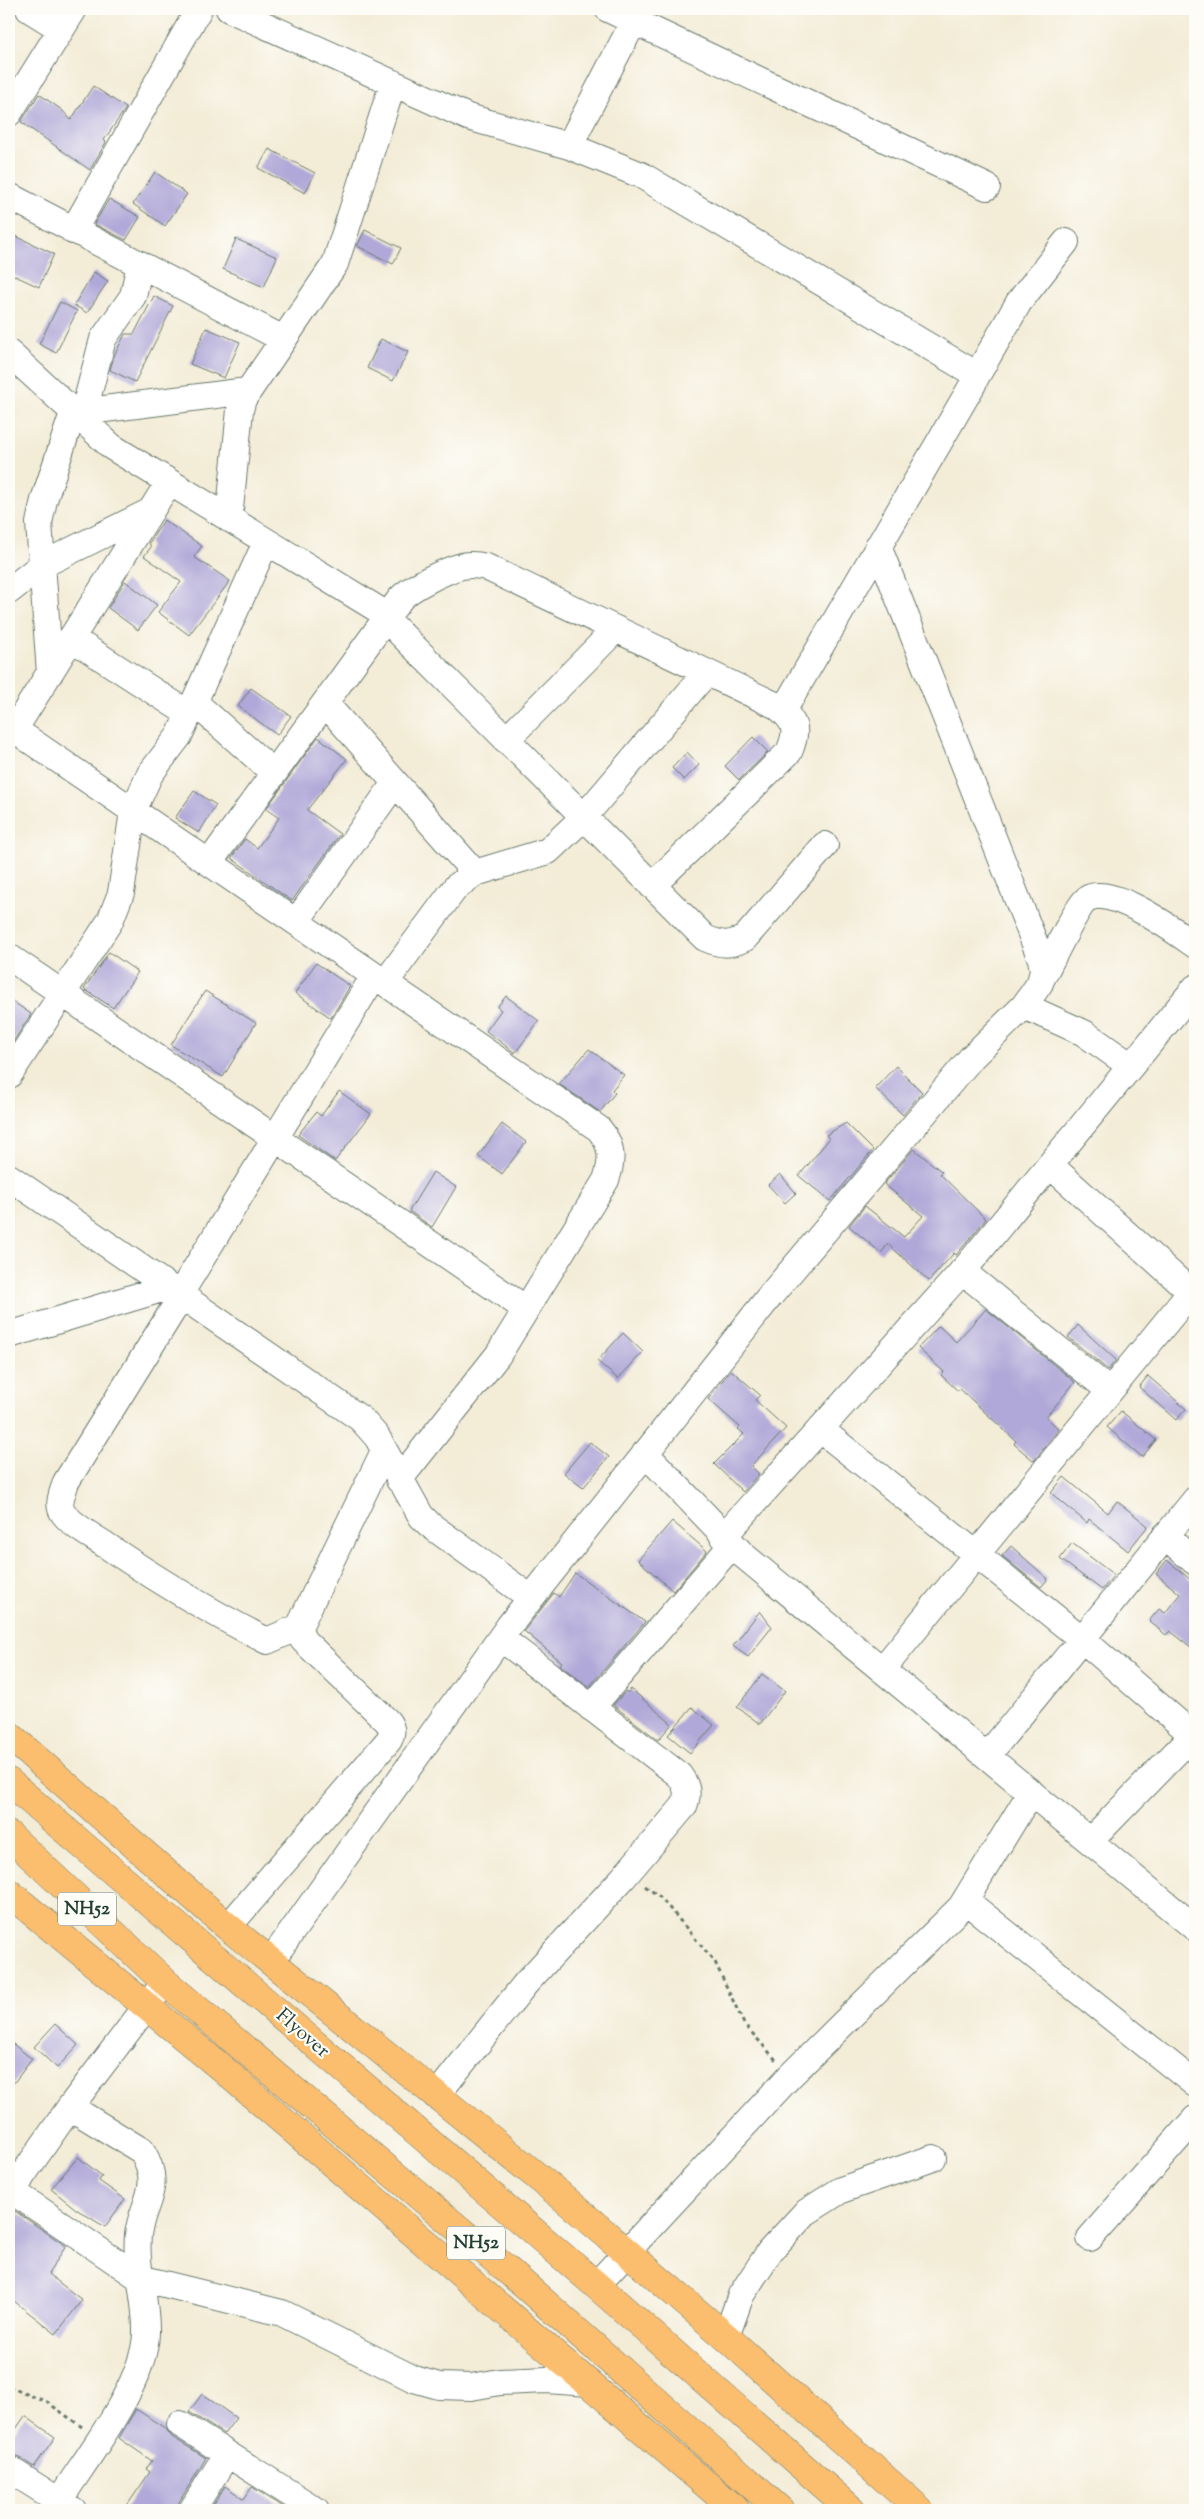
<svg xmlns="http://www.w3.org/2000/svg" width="1204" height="2519" font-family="'Sorts Mill Goudy',serif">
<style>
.building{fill:#b0a8d8}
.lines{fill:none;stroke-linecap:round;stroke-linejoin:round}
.minor-casing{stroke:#697a6d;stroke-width:28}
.major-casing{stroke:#697a6d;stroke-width:29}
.highway-casing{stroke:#697a6d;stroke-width:29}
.path{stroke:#697a6d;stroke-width:3;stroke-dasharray:4 4;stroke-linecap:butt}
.minor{stroke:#fff;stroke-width:26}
.major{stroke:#fbbd6e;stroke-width:28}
.highway{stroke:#fbbd6e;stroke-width:28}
.labels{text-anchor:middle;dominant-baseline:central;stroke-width:4.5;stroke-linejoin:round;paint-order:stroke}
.shield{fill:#fdfcf7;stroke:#62766e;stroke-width:1}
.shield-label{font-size:19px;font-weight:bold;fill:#1f3d34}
.street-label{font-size:20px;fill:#1f3d34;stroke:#fdfcf7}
</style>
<rect width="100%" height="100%" fill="#fdfcf7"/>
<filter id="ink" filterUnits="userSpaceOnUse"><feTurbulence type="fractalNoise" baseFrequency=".02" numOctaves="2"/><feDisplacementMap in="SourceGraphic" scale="10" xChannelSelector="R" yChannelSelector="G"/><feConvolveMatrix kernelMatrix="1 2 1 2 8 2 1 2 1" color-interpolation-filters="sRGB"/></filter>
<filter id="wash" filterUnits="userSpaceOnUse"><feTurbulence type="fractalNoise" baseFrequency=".0096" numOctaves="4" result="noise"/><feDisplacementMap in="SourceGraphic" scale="20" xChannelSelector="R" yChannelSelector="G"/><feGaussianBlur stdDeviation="1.12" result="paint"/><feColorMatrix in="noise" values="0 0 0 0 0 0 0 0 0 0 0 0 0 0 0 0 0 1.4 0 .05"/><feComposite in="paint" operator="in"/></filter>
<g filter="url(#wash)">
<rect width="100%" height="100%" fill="#f3ecd7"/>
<g id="blocks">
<path class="building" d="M93 86 126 108 104 140 106 142 90 170 21 122 39 94 62 110 71 120Z
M269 149 315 173 305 193 258 168Z
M155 172 187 194 165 226 133 204Z
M109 199 140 217 126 240 94 224Z
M365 230 401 248 393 264 357 246Z
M9 233 54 254 39 287 9 273Z
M236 239 277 257 264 287 223 269Z
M94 272 108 281 87 313 74 305Z
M154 296 173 306 135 382 110 370 114 356 125 334H134Z
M60 302 77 311 56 353 39 344Z
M206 328 240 342 224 378 190 364Z
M381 339 408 352 393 381 367 368Z
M164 520 202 546 194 557 230 581 189 635 158 612 181 582 144 556 151 547 149 543Z
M125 581 157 605 138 630 108 608Z
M251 688 291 716 277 735 238 706Z
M318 737 347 759 307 810 340 834 292 901 231 858 245 839 257 848 279 818 266 809Z
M753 737 768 752 739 780 725 766Z
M687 752 699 765 684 780 672 768Z
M194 791 216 805 199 833 175 818Z
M109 952 138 972 113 1008 84 989Z
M316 963 350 986 331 1018 295 993Z
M205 991 256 1023 223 1077 171 1045Z
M506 996 539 1021 515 1053 486 1031 501 1010 497 1007Z
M9 999 31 1014 9 1048Z
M589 1049 624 1075 612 1090 615 1093 600 1112 559 1084Z
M896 1066 922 1092 903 1115 875 1088Z
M339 1091 371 1114 335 1161 298 1135 316 1112 321 1116Z
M846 1123 873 1150 830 1201 799 1176 829 1139 826 1135Z
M502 1124 526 1142 502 1174 478 1156Z
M914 1149 942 1172 940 1174 986 1219 956 1255 954 1253 929 1281 888 1244 881 1253 849 1226 865 1206 904 1237 923 1216 884 1184Z
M433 1172 456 1187 432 1227 409 1211Z
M780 1174 796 1193 785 1203 768 1185Z
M986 1309 1075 1382 1046 1417 1059 1429 1034 1461 1014 1444 1016 1441 960 1389 958 1391 941 1375 944 1372 918 1348 939 1326 956 1342Z
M1078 1325 1116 1360 1108 1370 1068 1337Z
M623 1333 643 1352 618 1379 597 1361Z
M731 1370 760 1395 755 1400 786 1428 751 1466 759 1474 743 1492 714 1464 744 1434 738 1429 740 1427 708 1399Z
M1148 1376 1186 1409 1176 1420 1139 1387Z
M1121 1411 1156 1440 1142 1457 1107 1427Z
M590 1442 609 1457 583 1488 564 1473Z
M1064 1477 1108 1513 1117 1501 1148 1526 1128 1551 1089 1519 1087 1523 1051 1493Z
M672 1521 707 1551 673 1591 638 1560Z
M1072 1543 1114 1575 1102 1590 1060 1559Z
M1011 1546 1048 1579 1041 1587 1002 1556Z
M1167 1560 1191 1580 1195 1577V1650L1170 1631 1166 1635 1149 1621 1159 1609 1165 1613 1180 1594 1156 1574Z
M575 1573 645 1622 589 1687 560 1665 562 1662 524 1631 554 1593 559 1597Z
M760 1611 772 1627 748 1657 733 1646Z
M762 1674 785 1691 760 1724 737 1707Z
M631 1689 672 1724 658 1740 613 1705 626 1691 627 1693Z
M692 1707 714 1725 690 1753 668 1735Z
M55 2024 78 2045 57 2068 34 2047Z
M9 2041 32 2059 9 2089Z
M78 2157 102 2176 99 2181 125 2199 105 2227 76 2209 51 2189Z
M15 2211 66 2246 48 2274 82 2300 56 2334 9 2297V2221Z
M202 2394 236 2418 224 2434 189 2412Z
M136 2409 166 2429 172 2437 206 2458 179 2502 177 2510H124L150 2472 146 2469 152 2461 119 2438Z
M25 2416 55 2437 34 2467 17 2456 9 2454V2439Z
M225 2486 244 2499 252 2487 288 2510H210Z"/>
</g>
</g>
<g filter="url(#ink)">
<use href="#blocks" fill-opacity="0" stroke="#697a6d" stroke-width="1"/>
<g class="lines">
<defs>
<path id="minor" d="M29 9 61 29
M229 9 468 117 569 146 641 175 972 372 976 377 973 384 783 711
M608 9 987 187
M9 113 74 9
M569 146 634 21
M9 196 283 339
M73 231 199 9
M9 353 112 447 387 615
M976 377 1019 302 1066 242
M84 411 103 339 133 296 140 264
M229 519 240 410 243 399 335 264 393 83
M9 591 42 565 151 511
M385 618 705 938C721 945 729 946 745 938L825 845
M71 638 189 714
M50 673 39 523 44 500 73 413 247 391
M194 702 274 773
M325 703 475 873
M9 726 599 1129C613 1146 613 1160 606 1180L498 1355 399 1480
M14 730 169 482
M506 740 616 629
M209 863 400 599C411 587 446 570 462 566 471 564 478 565 486 567L777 706C795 721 799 729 789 752L652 886
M296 922 395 783
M9 957 526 1309
M1040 982C1048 967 1077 906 1087 899 1110 883 1176 932 1195 945
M385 983 456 887 475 873 548 851 583 818 706 673
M1024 1006 1084 1033 1131 1066
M9 1075 110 921 121 893 133 811 150 774 179 736 266 542
M1050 1165 1191 1292
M9 1177 361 1419 377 1437 421 1516 430 1525 531 1598
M962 1271 1110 1391
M9 1335 168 1287
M820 1429 1082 1639 1195 1737
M645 1453 743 1555 1195 1928
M1165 1536 1195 1562
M723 1537 967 1266 1195 988
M299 1627 267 1641C212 1613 159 1581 107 1546 94 1537 74 1527 64 1514 56 1505 63 1492 66 1482L176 1305 180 1294 374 976
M882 1670 1195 1287
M591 1708 732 1545
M987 1756 1195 1500
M1090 1841 1193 1735
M966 1901 1195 2084
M228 1927 389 1740C393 1732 392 1727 387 1721L303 1640 299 1627 384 1451
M271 1961 509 1626 770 1296 972 1057 1024 1006 1040 983 1043 970 1041 959 878 546
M165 1982 70 2107 22 2176 16 2187 18 2195 140 2278 282 2313 414 2379 439 2386 471 2387 500 2382 547 2380 589 2383
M436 2096 526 1983 623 1878 684 1806C689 1793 687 1786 679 1775L501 1638
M1090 2238 1195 2119
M596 2285 790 2076 961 1907 1031 1792
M726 2337 741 2295 770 2251 805 2213 841 2190 933 2158
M180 2424 316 2510
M9 2469 73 2510
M59 2501C86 2458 145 2384 146 2333 147 2300 135 2270 138 2235 142 2201 164 2188 142 2151L70 2107
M192 2510 227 2454"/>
<path id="major" d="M9 1735 228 1927 559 2194 726 2337 920 2510
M9 1893 218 2065 736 2510"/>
<path id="highway" d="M9 1782 596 2285 852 2510
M9 1835 165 1982 505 2268 780 2510"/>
</defs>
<use href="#minor" class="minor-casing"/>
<use href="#major" class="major-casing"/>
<use href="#highway" class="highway-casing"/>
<path class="path" d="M645 1886 660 1897 715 1962 744 2024 776 2060
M9 2387 47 2402 82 2427"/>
<use href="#minor" class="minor"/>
<use href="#major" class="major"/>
<use href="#highway" class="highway"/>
</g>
</g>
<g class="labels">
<g class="shield">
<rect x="58" y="1892.5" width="58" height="33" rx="4"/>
<rect x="447" y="2226.5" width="58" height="33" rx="4"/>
</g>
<g class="shield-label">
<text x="87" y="1909">NH52</text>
<text x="476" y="2243">NH52</text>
</g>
<g class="street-label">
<text transform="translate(302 2034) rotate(41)">Flyover</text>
</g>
</g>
<rect width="1204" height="2519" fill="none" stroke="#fdfcf7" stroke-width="30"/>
</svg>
